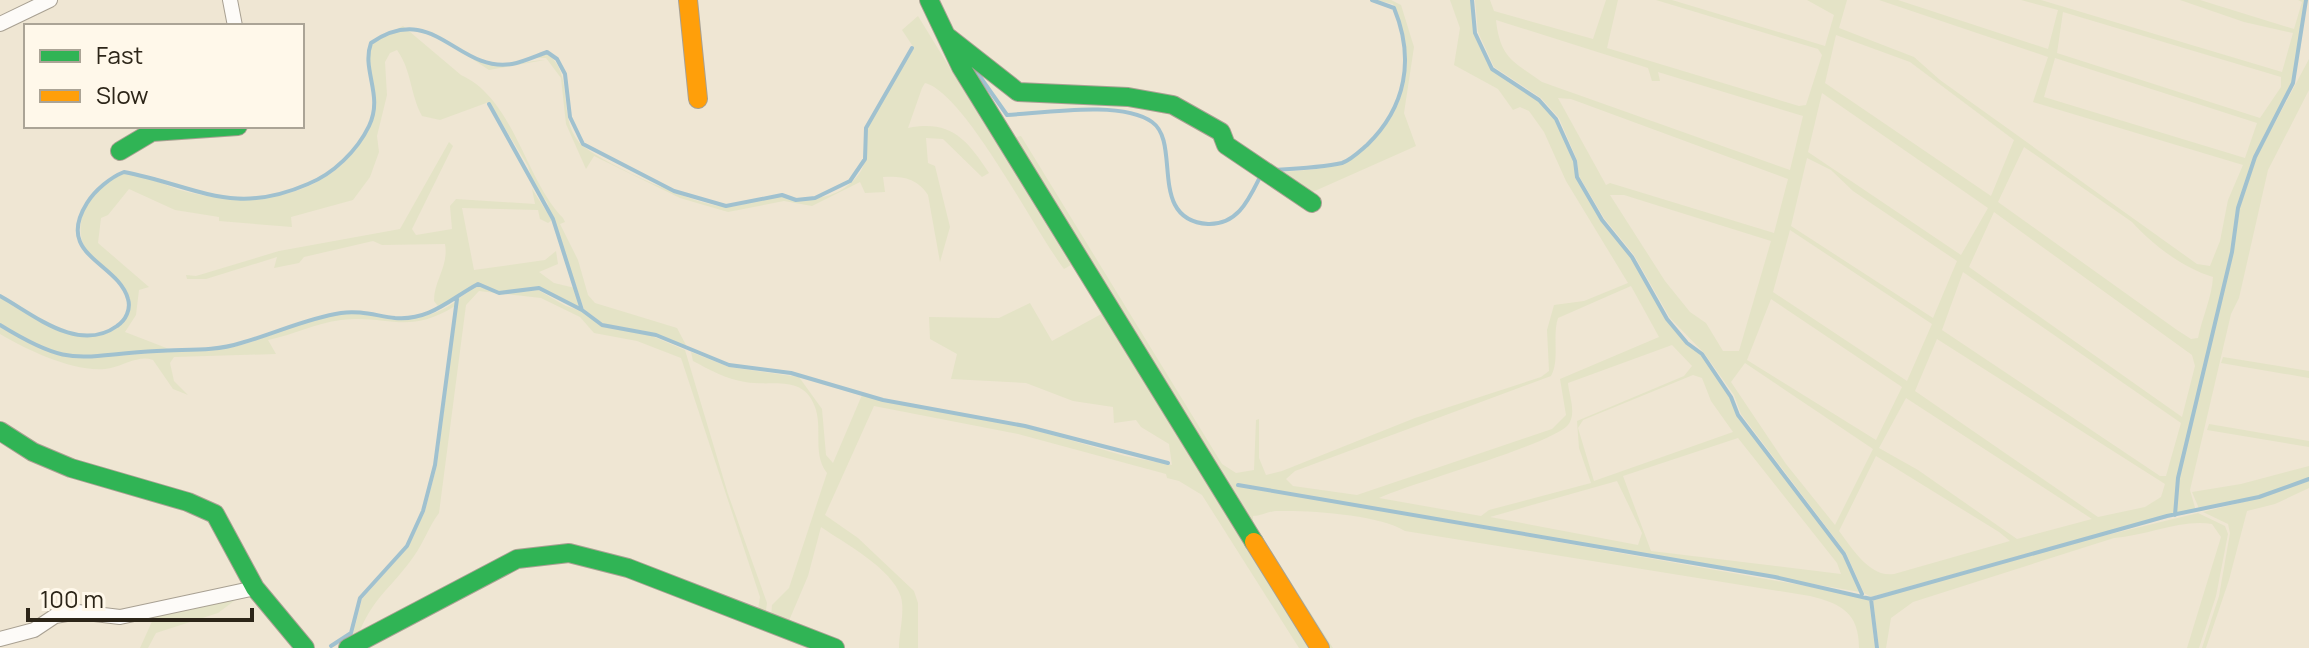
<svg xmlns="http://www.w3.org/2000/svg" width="2309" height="648" font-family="Manrope,sans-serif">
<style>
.green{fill:#e4e3c6;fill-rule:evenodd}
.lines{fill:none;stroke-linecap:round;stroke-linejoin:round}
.stream{stroke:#a0c1cf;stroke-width:4}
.street-casing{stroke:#a8a092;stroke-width:16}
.fast-casing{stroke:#a8a092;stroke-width:20}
.slow-casing{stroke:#a8a092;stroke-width:20}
.street{stroke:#fdfbf8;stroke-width:14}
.fast{stroke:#30b455;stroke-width:18}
.slow{stroke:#ff9f0a;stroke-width:18}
</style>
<rect width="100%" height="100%" fill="#efe6d3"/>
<path class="green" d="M1375 0H1391L1401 5 1414 47 1404 113 1416 146 1308 194 1273 173C1297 170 1326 171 1348 161 1355 158 1361 151 1367 146 1410 109 1417 54 1393 4Z
M1450 0H1471L1474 33 1491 70 1538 101 1556 119 1574 161 1576 177 1601 220 1631 257 1666 320 1686 344 1701 355 1730 397 1738 416 1843 555 1860 592 1237 485 1862 596 1869 600 1875 648H1859C1859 613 1842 604 1810 596L1405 531C1381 515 1310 510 1278 511 1268 511 1262 516 1253 516V522L1333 648H1324L1012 138 1021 136 1222 464 1236 473 1254 470 1256 420 1259 419V458L1266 475 1282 471 1415 418 1541 377 1549 371 1547 330 1554 305 1584 301 1628 283 1566 181 1544 132 1529 111 1520 107 1513 110 1498 89 1454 65 1460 28ZM1631 286 1659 337 1560 379 1566 415 1552 429 1357 495 1293 486 1286 479 1295 471 1551 376C1560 360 1552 336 1558 318ZM1672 345 1692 366 1684 376 1577 421 1579 448 1591 483 1489 510 1481 516 1379 498C1414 482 1550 445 1568 425 1577 414 1569 396 1568 383ZM1693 375 1702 378 1711 401 1733 432 1594 481 1578 428 1583 420ZM1738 438 1837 563 1841 574 1651 551 1623 476ZM1617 481 1642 533 1638 545 1490 517Z
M1475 0H1490L1494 11 1593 39 1606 0H1618L1607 48 1799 106 1806 105 1822 55 1818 49 1656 0H1672L1825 46 1834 15 1807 0H1847L1839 28 1914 57 1940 80 2162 239 2197 264 2210 266 2220 241 2228 200 2243 165 2033 102 2048 57 1879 0H1898L2048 49 2058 10 2021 0H2041L2282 72 2293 33 2244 22 2180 0H2200L2294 29 2302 2 2298 0H2305L2292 82 2254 157 2237 207 2231 252 2177 478 2174 513 1871 597 1864 593 1846 553 1741 414 1734 395 1704 353 1670 318 1634 255 1604 218 1579 176 1577 160 1559 118 1541 98 1494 67 1478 32ZM2063 12 2281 77V87L2260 118 2057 53ZM1496 20 1648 68 1652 81H1660L1658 72 1803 116 1790 170 1542 82C1512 61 1500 57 1496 20ZM1836 35 1910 62 2014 140 1991 196 1825 83ZM2055 58 2257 123 2245 158 2044 97ZM1822 93 1988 208 1961 255 1808 152ZM1558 98 1571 99 1788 179 1774 233 1610 183 1606 185ZM2024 147 2132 222C2153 245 2183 268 2213 277 2212 297 2202 318 2198 338L2191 339 2177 330 1998 202ZM1807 158 1831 170 1853 191 1957 261 1933 318 1791 226ZM1610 195H1624L1771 241 1739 351H1723L1706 323 1690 312 1665 281ZM1994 212 2192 355 2195 366 2182 417 1969 267ZM1790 230 1932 324 1907 381 1773 292ZM1963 272 2181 423 2166 476H2160L1942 330ZM1771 299 1902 387 1876 440 1747 360ZM1937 339 2165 484 2161 497 2145 507 2098 517 1915 391ZM1745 363 1873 449 1835 525 1786 464 1731 382ZM1906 398 2092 519 2017 539 1918 470 1879 448ZM1876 456 1999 532 2010 541 1894 574C1870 578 1852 548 1839 531Z
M918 16 1071 265 1064 269C1035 231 965 93 925 83L922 88 908 128C950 120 966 138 989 173L982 177 943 139 926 138 928 163 935 166 950 227 940 262 928 195C917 178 902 176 883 177L885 192 865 193 860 182 812 206 784 201 728 212 680 198 594 156 586 169 566 124 561 78 546 58H533L547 53C577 77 555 121 583 146 606 165 699 207 728 207 747 206 764 195 782 197 811 200 838 201 859 174 870 159 861 143 867 127 878 100 899 73 914 48L902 30Z
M403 26 461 75C514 99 525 179 563 218L565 222 560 224 578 260 588 295 595 303 677 328 687 347 645 331 603 324 584 309 547 202 534 187 528 166 489 102 440 120 422 116C410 94 412 71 397 50L390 53 385 62 387 95 377 136 379 152 370 177 353 200 291 217 292 227 219 221V217L175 210 129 189 108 215 101 218 98 243 149 287 139 290 136 315 125 332 169 349C131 351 87 367 50 352 32 345 16 333 0 323V297C34 315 77 354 117 328 124 322 131 312 130 302 125 266 71 266 82 217 86 201 102 185 116 176 133 167 163 185 180 190 250 210 335 200 370 126 385 95 363 70 372 43Z
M427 29C451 43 479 65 508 65 519 65 532 60 545 60L489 70Z
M2309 59V90L2268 170 2239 298 2231 314 2190 490 2196 511 2176 514 2179 479 2233 252 2239 208 2256 158Z
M449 142 453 146 412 229 416 235 452 229 450 206 456 199 535 204 532 189 552 220 548 223 540 219 538 210 462 208 474 270 545 260 556 251 558 264 539 272 554 283 575 288 581 308 539 287 499 292 478 283 440 309 434 301C434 280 449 266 445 244L382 245 373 241 304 257 299 263 274 268 277 257 206 279H187L186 275 196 276 279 251 400 229Z
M478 285 499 294 538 290 566 306 582 311 601 326 645 333 685 350 728 494 767 603 765 617 758 609 760 597 681 358 637 341 594 333 580 317 541 298 479 291 466 305 439 513C429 526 424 542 414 556 391 589 372 597 357 638L330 648 353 634 362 599 408 547 425 511 437 465 458 299Z
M455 302V306C407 336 388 314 341 320 316 323 293 335 268 340L276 354 174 357 170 363 174 381 188 395 173 389 153 360C139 355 125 365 111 368 79 375 27 350 0 334V326C74 372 81 357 161 352 191 350 216 353 245 344 276 334 311 318 344 314 388 310 412 331 455 302Z
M1030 303 1052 341 1105 312 1308 648H1299L1202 495 1179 481 1167 478 1166 474 1018 434 874 406 825 515 858 538 914 591 918 603V648H899C899 632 905 613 901 597 892 568 844 543 821 527L808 576 788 623 771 618 772 605 789 588 827 473C812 454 823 429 815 407 803 374 772 387 745 382 726 379 710 370 693 361L691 352 729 367 799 377 822 409 826 455 833 463 862 395 1025 427 1125 456 1172 465 1169 444 1141 427 1136 420 1114 423 1113 407 1073 401 1026 383 951 379 957 354 930 339 929 317 999 318Z
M2223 357 2309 371V378L2221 363Z
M2209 424 2309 441V447L2207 430Z
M2309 466V478L2259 496 2200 511 2192 492 2241 484Z
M2309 481V488L2275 504 2247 511 2229 580 2206 648H2202L2219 596 2230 533 2228 524 2203 512 2259 498Z
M2198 513 2225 526 2228 534 2216 596 2199 648H2187L2221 537 2212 524C2181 519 2146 536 2114 538L1913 602 1891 618 1886 648H1879L1873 600 2082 541Z
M238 598 218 613 156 633 148 648H140L154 617Z"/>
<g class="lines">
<path class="stream" d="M1472 0 1475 33 1492 69 1539 100 1556 119 1575 161 1577 177 1602 220 1632 257 1667 319 1687 343 1702 354 1731 397 1738 415 1844 554 1862 594
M976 71 1007 115C1044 113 1122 100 1152 122 1182 143 1147 220 1208 224 1237 225 1248 201 1259 179
M489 104 553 219 582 310
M1274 170C1292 169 1325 167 1342 163 1351 160 1360 151 1367 145 1406 107 1415 59 1394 8L1372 0
M0 296C33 314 78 354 117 326 126 320 131 309 128 299 118 262 54 256 87 203 95 190 111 177 124 172 197 186 232 217 308 184 333 174 357 151 369 126 384 95 361 70 371 43 434 0 457 73 512 64 523 62 536 56 547 52L557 59 565 74 570 117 583 144 674 191 726 206 782 195 796 200 815 198 850 181 865 159 866 128 912 48
M0 325C73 370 77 355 157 351 186 349 212 352 241 343 274 334 307 318 341 313 360 310 377 316 395 318 430 321 450 299 478 284L499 293 539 288 582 310 602 325 656 335 729 365 791 373 883 400 1025 426 1168 463
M1238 485 1775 577 1871 599 2167 516 2259 497 2309 479
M2175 515 2178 478 2232 252 2238 208 2255 157 2293 83 2306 0
M1871 599 1877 648
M331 646 351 633 360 598 407 546 423 511 435 465 457 299"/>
<defs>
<path id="street" d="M230 0 235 26
M0 24 50 0
M0 639 34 630 55 616 78 612 120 617 255 588"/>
<path id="fast" d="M929 0 961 67 1254 542
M948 37 1018 92 1128 97 1173 105 1221 132 1226 145 1312 203
M120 151 152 132 238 126
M0 431 33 452 71 468 188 502 215 514 255 588 305 648
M348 648 517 559 569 553 628 568 835 648"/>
<path id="slow" d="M688 0 698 99
M1254 542 1320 648"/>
</defs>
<use href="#street" class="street-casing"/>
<use href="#fast" class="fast-casing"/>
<use href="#slow" class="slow-casing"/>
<use href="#street" class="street"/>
<use href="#fast" class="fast"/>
<use href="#slow" class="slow"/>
</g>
<rect x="24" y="24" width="280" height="104" fill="#fff8ea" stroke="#aba496" stroke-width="2"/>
<rect x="40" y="50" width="40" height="12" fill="#30b455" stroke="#aba496" stroke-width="2"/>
<text x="96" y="64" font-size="24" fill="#2c2518">Fast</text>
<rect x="40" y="90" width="40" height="12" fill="#ff9f0a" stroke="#aba496" stroke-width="2"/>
<text x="96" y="104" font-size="24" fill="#2c2518">Slow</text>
<path d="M28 608v12h224v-12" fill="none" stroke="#2c2518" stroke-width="4"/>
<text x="40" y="608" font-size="24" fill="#2c2518" stroke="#fff8ea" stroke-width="6" paint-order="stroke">100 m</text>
</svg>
